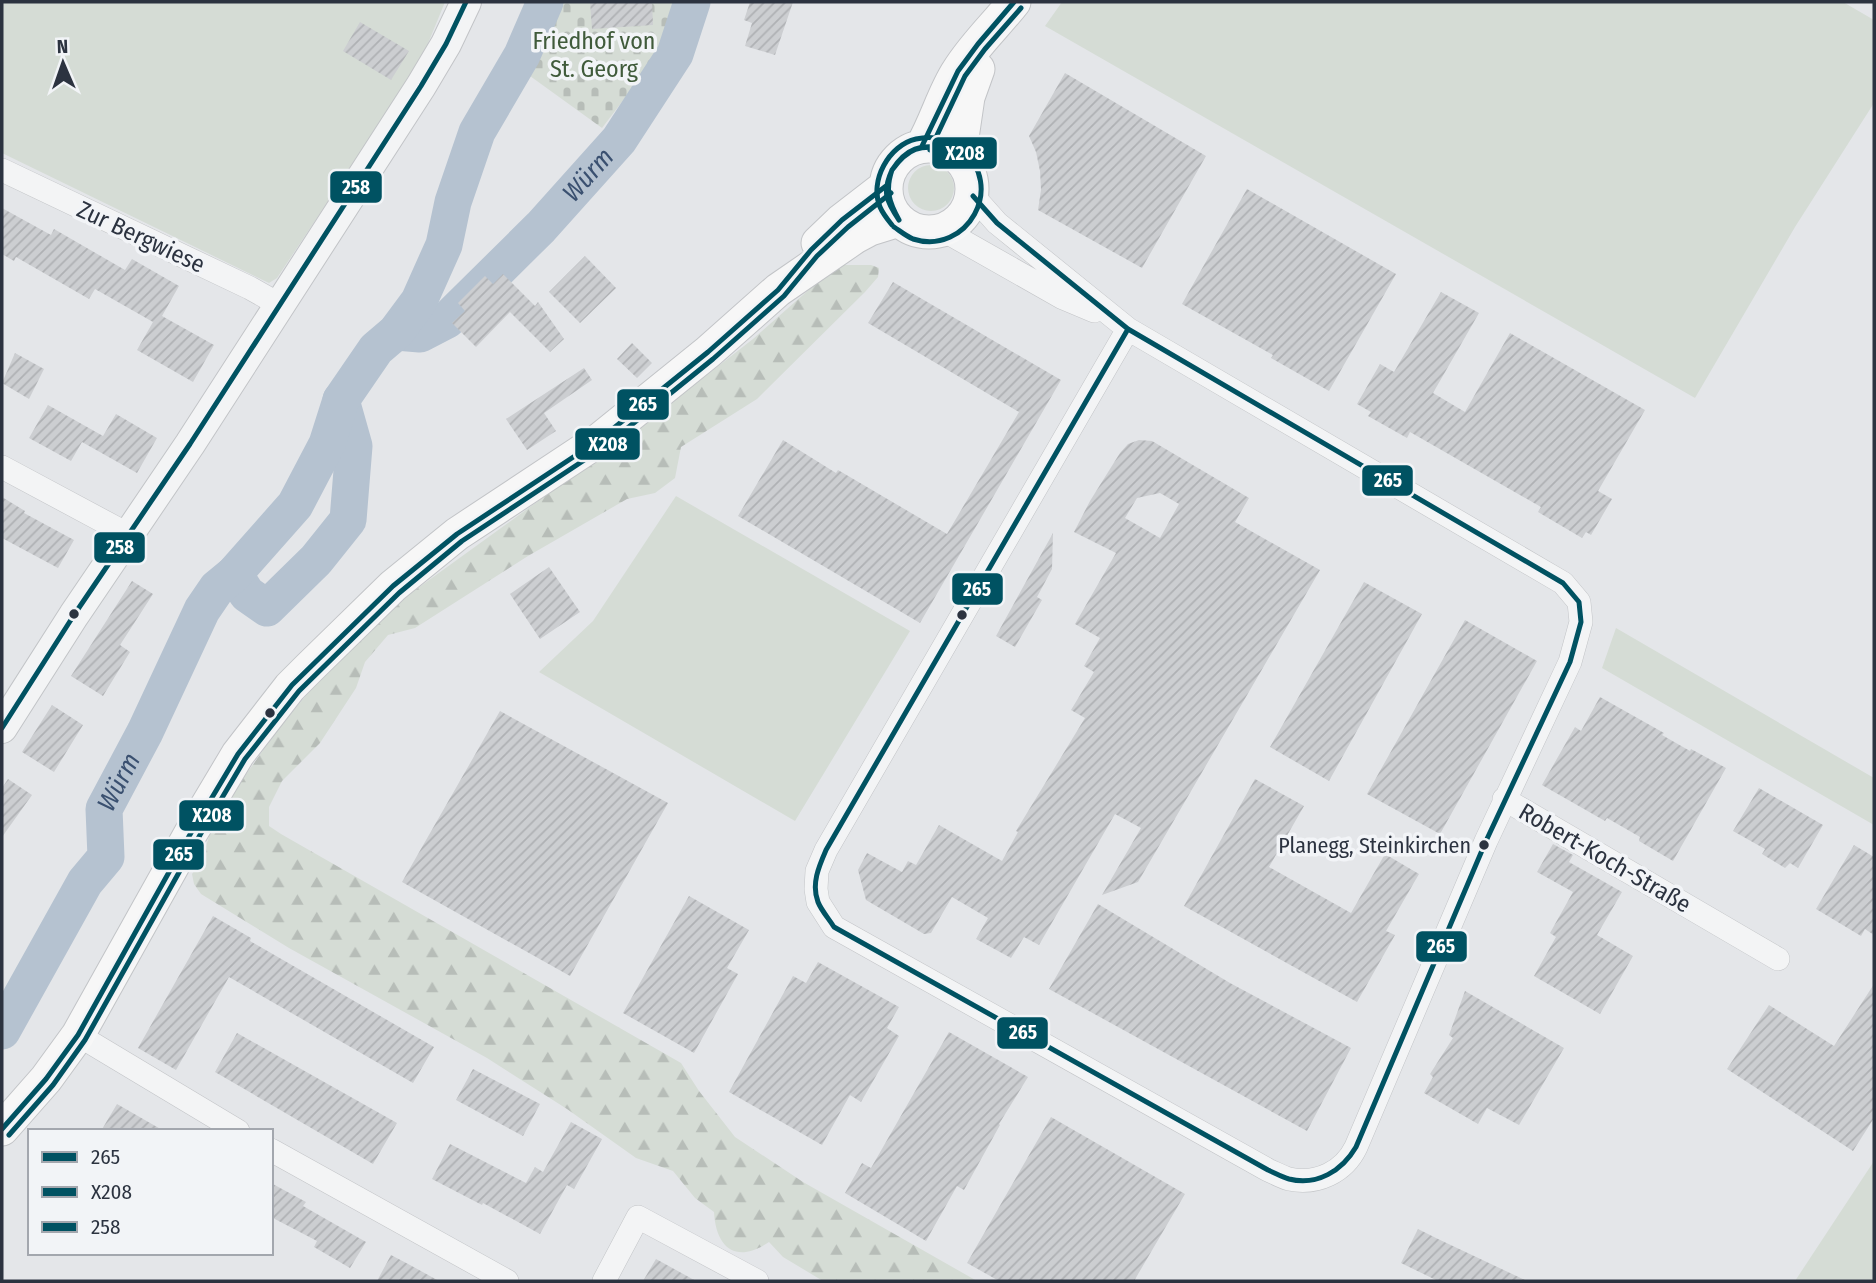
<svg xmlns="http://www.w3.org/2000/svg" width="1876" height="1283" font-family="'Fira Sans Condensed',sans-serif">
<style>
.green{fill:#d5dcd5}
.forest{fill:url(#forest-firs)}
.cemetery{fill:url(#cemetery-stones)}
.lines{fill:none;stroke-linecap:round;stroke-linejoin:round}
.river{stroke:#b5c2d0;stroke-width:37}
.building{fill:url(#building-hatch);fill-rule:evenodd}
.minor-casing{stroke:#c2c4c7;stroke-width:24}
.tertiary-casing{stroke:#c2c4c7;stroke-width:32}
.secondary-casing{stroke:#c2c4c7;stroke-width:35}
.minor{stroke:#f3f4f5;stroke-width:23}
.tertiary{stroke:#f3f4f5;stroke-width:30}
.secondary{stroke:#f7f7f7;stroke-width:33}
.bus-1-casing{stroke:#f2f4f7;stroke-width:10}
.bus-2-casing{stroke:#f2f4f7;stroke-width:10}
.bus-3-casing{stroke:#f2f4f7;stroke-width:10}
.bus-1{stroke:#005262;stroke-width:5}
.bus-2{stroke:#005262;stroke-width:5}
.bus-3{stroke:#005262;stroke-width:5}
.bus-dot{fill:#2c3340;stroke:#f2f4f7;stroke-width:2.5}
.labels{text-anchor:middle;dominant-baseline:central;stroke-width:7;stroke-linejoin:round;paint-order:stroke}
.bus-label{font-size:22px;fill:#2c3340;stroke:#f2f4f7;text-anchor:end}
.park-label{font-size:24px;fill:#405b3b;stroke:#f2f4f7}
.street-label{font-size:24px;fill:#2c3340;stroke:#f2f4f7}
.water-label{font-size:26px;font-style:italic;fill:#3a5070;stroke:#f2f4f7}
.line-badge{stroke:#f2f4f7;stroke-width:2.5}
.badge-label{font-size:19px;text-anchor:middle;font-weight:bold;fill:#fff}
</style>
<defs>
<pattern id="forest-firs" width="22" height="20" patternUnits="userSpaceOnUse" patternTransform="scale(1.75)"><rect width="22" height="20" fill="#d5dcd5"/><path d="M5 1l3.5 6h-7zM16 11l3.5 6h-7z" fill="#b7bdb8"/></pattern>
<pattern id="cemetery-stones" width="16" height="16" patternUnits="userSpaceOnUse" patternTransform="scale(1.75)"><rect width="16" height="16" fill="#d5dcd5"/><path d="M2 7V4a2 2 0 0 1 4 0v3zM10 15v-3a2 2 0 0 1 4 0v3z" fill="#b7bdb8"/></pattern>
<pattern id="building-hatch" width="6" height="6" patternUnits="userSpaceOnUse" patternTransform="scale(1.75)"><rect width="6" height="6" fill="#ccced1"/><path d="M-1 1l2-2M0 6l6-6M5 7l2-2" fill="none" stroke="#afb1b4"/></pattern>
</defs>
<rect width="100%" height="100%" fill="#e4e6e9"/>
<path class="green" d="M2 2H445L420 63 277 278 269 283 2 153Z
M1062 2H1843L1874 20V103L1795 227 1695 398 1045 26Z
M908 188a23 23 0 1 1 46 0a23 23 0 1 1-46 0Z
M676 496 910 631 795 821 539 672 593 621Z
M1616 628 1874 778V825L1602 668Z
M1874 1161V1281H1795Z"/>
<path class="forest" d="M837 265H871L879 268 878 277 865 292 757 399 681 447 675 478 655 493 627 499 528 556 415 628 388 635 365 662 356 688 320 743 282 781 269 807V826L281 834 681 1063 699 1091 735 1137 803 1182 977 1281H823L783 1257 769 1242C737 1264 716 1249 714 1212L695 1198 673 1171 636 1158 567 1109 487 1058 289 948 201 894 194 884 192 874 204 857 206 846 215 818 276 732 326 671 389 609 635 431 753 339Z"/>
<path class="cemetery" d="M557 2H678L664 47 602 128 530 76Z"/>
<g class="lines">
<g class="river">
<path id="s1" d="M396 332 420 334 447 320 541 227 619 140 675 54 692 2"/>
<path d="M234 574 247 594 267 608 316 560 348 520 354 446 341 400"/>
<path id="s2" d="M2 1031 85 882 106 857 104 809 145 732 202 610 217 588 234 574 295 505 327 444 341 400 376 349 396 332 419 301 444 245 453 202 477 132 522 55 545 2"/>
</g>
</g>
<path class="building" d="M590 2H652L653 25 592 29Z
M750 2H793L775 55 745 46 752 23 744 20Z
M360 22 409 51 391 80 343 51Z
M1065 73 1206 156 1142 268 1038 210 1041 190 1040 171 1036 152 1029 136Z
M1247 189 1396 274 1329 391 1271 358 1273 355 1182 304Z
M2 208 51 235 54 229 125 270 132 259 179 286 162 316 214 345 193 382 137 350 153 322 95 289 89 299 16 257 14 261 2 254Z
M585 256 616 288 580 323 549 292Z
M503 274 535 306 538 302 564 339 550 352 510 312 476 347 452 323 465 311 458 303 485 276 493 284Z
M893 282 1061 380 920 623 738 516 783 440 836 473 838 470 947 534 1019 412 868 323Z
M1441 292 1479 313 1433 393 1465 412 1510 333 1645 410 1598 491 1612 499 1591 535 1586 532 1582 538 1538 512 1541 507 1410 432 1407 438 1368 416 1371 412 1357 404 1380 364 1394 372Z
M632 343 652 363 637 378 617 359Z
M15 353 44 369 29 399 2 383Z
M584 368 592 380 544 413 556 431 527 450 506 419Z
M48 405 103 436 116 414 157 438 137 473 82 442 71 461 29 438Z
M1139 440 1152 441 1249 498 1235 522 1320 570 1138 882 1102 895 1141 828 1115 814 1039 945 1024 937 1011 958 976 939 988 918 952 897 931 933 924 934 866 900 858 870 867 853 902 872 908 861 916 865 939 825 1002 861 1018 832 1016 831 1085 718 1071 710 1094 672 1084 666 1100 638 1075 624 1116 553 1074 532 1090 501 1120 453 1128 444ZM1160 493 1179 504 1160 538 1125 518 1137 498Z
M2 497 25 511 24 513 74 540 58 568 2 538Z
M1053 533 1052 569 1037 597 1042 600 1015 647 996 636Z
M549 567 580 612 540 639 510 594Z
M132 581 153 594 120 645 130 652 103 696 71 676Z
M1364 582 1422 614 1329 781 1270 747Z
M1465 620 1537 661 1440 834 1367 794Z
M1600 697 1664 733 1662 735 1690 751 1691 749 1726 768 1673 861 1639 841 1640 837 1607 818 1605 821 1542 785 1575 727 1581 731Z
M52 705 83 725 54 772 22 752Z
M500 711 668 803 570 976 402 882Z
M8 779 32 795 2 837V788Z
M1255 779 1304 806 1269 867 1351 913 1385 854 1419 874 1386 931 1395 935 1357 1002 1184 906Z
M1759 788 1823 825 1798 868 1790 863 1785 868 1762 854 1765 849 1733 831Z
M1553 844 1573 855 1569 862 1622 892 1597 935 1633 956 1600 1014 1534 976 1556 937 1550 933 1573 892 1537 872Z
M1854 845 1874 857V935L1865 929 1861 936 1816 909Z
M689 896 749 930 727 968 738 974 694 1053 623 1013Z
M1098 904 1230 983 1351 1048 1307 1131 1049 989Z
M213 916 251 938 250 941 434 1047 413 1083 229 977 176 1070 138 1048Z
M818 962 899 1007 887 1028 899 1036 861 1102 850 1095 822 1145 729 1092 793 976 806 983Z
M1874 984V1118L1853 1151 1727 1069 1769 1005 1834 1046Z
M1465 991 1564 1048 1519 1125 1487 1108 1478 1124 1424 1093 1433 1077 1430 1074 1453 1038 1449 1035Z
M949 1032 1028 1077 999 1124 1000 1125 964 1190 957 1186 926 1241 845 1193 862 1163 871 1168Z
M237 1033 397 1123 373 1164 215 1072Z
M473 1069 540 1104 523 1136 456 1100Z
M117 1104 164 1131H101Z
M1051 1117 1185 1194 1134 1281H999L967 1263Z
M571 1122 602 1139 574 1189 567 1185 540 1234 483 1203 482 1205 432 1179 450 1144 526 1183 535 1167 543 1172Z
M271 1183 306 1202 303 1206 366 1242 350 1268 314 1247 317 1241 271 1217Z
M1418 1229 1438 1239 1527 1281H1438L1401 1263Z
M391 1255 410 1265 439 1281H377Z
M656 1259 696 1281H643Z"/>
<g class="lines">
<defs>
<path id="minor" d="M2 170 250 288 280 305
M973 196 997 223 1128 329 1563 583 1579 602 1581 622 1570 662 1486 841 1356 1147C1344 1172 1317 1185 1289 1179 1282 1177 1275 1173 1268 1170L834 927 818 902 816 889 817 871 826 850 1128 329
M943 230 1063 298 1094 311
M2 467 129 535
M1504 799 1778 959
M78 1035 238 1131
M271 1150 507 1281
M604 1281 638 1217 757 1281"/>
<path id="tertiary" d="M2 728 74 615 190 444 421 86 446 44 466 2"/>
<path id="secondary" d="M886 189a43 43 0 1 1 86 0a43 43 0 1 1-86 0Z
M922 146C936 122 944 92 958 71 974 45 996 25 1014 2
M959 158 968 97 978 69
M818 243 842 220 886 186
M2 1129 46 1079 78 1035 192 831 238 754 290 687 310 667 393 586 457 534 599 440 708 352 778 290 855 237 870 229 899 220"/>
</defs>
<use href="#minor" class="minor-casing"/>
<use href="#tertiary" class="tertiary-casing"/>
<use href="#secondary" class="secondary-casing"/>
<use href="#minor" class="minor"/>
<use href="#tertiary" class="tertiary"/>
<use href="#secondary" class="secondary"/>
<defs>
<path id="bus-1" d="M922 146 958 71 978 44 1014 2
M892 170C885 190 889 202 899 220
M892 170C882 192 886 201 899 220
M892 170C906 148 921 143 947 149
M892 170C908 148 920 144 947 149
M973 196 997 223 1128 329
M1128 329 1563 583 1579 602 1581 622 1570 662 1486 841 1356 1147C1342 1171 1317 1186 1289 1179 1282 1177 1275 1173 1268 1170L834 927C829 919 821 910 818 902 811 884 819 866 826 850Z
M2 1129 46 1079 78 1035 192 831 238 754 292 685 393 586 457 534 599 440 708 352 778 290 811 250 842 220 886 186"/>
<path id="bus-2" d="M930 150 965 76 985 49 1021 8
M892 225C888 220 883 214 880 207 869 181 889 145 916 139 933 135 947 138 961 149 1007 186 967 256 913 239 906 236 900 231 894 227
M9 1135 53 1085 85 1040 200 835 245 759 299 691 399 593 462 541 604 447 713 359 784 296 817 256 848 227 891 193"/>
<path id="bus-3" d="M2 728 74 615 190 444 421 86 446 44 466 2"/>
</defs>
<use href="#bus-1" class="bus-1-casing"/>
<use href="#bus-2" class="bus-2-casing"/>
<use href="#bus-3" class="bus-3-casing"/>
<use href="#bus-1" class="bus-1"/>
<use href="#bus-2" class="bus-2"/>
<use href="#bus-3" class="bus-3"/>
</g>
<g class="bus-dot">
<circle cx="74" cy="614" r="6"/>
<circle cx="962" cy="615" r="6"/>
<circle cx="270" cy="713" r="6"/>
<circle cx="1484" cy="845" r="6"/>
</g>
<g class="labels">
<g class="bus-label">
<text x="1471" y="845">Planegg, Steinkirchen</text>
</g>
<g class="park-label">
<text x="594" y="41">Friedhof von<tspan x="594" dy="28">St. Georg</tspan></text>
</g>
<g class="street-label">
<text transform="translate(141 237) rotate(25)">Zur Bergwiese</text>
<text transform="translate(1605 858) rotate(30)">Robert-Koch-Straße</text>
</g>
<g class="water-label">
<text stroke="none"><textPath href="#s1" startOffset="257">Würm</textPath></text>
<text stroke="none"><textPath href="#s2" startOffset="282">Würm</textPath></text>
</g>
</g>
<g class="line-badge">
<rect x="931" y="136" width="67" height="34" rx="7" fill="#005262"/>
<rect x="329" y="170" width="54" height="34" rx="7" fill="#005262"/>
<rect x="616" y="388" width="54" height="33" rx="7" fill="#005262"/>
<rect x="574" y="427" width="67" height="34" rx="7" fill="#005262"/>
<rect x="1361" y="464" width="53" height="33" rx="7" fill="#005262"/>
<rect x="93" y="531" width="53" height="33" rx="7" fill="#005262"/>
<rect x="951" y="572" width="53" height="34" rx="7" fill="#005262"/>
<rect x="178" y="799" width="67" height="33" rx="7" fill="#005262"/>
<rect x="152" y="838" width="53" height="33" rx="7" fill="#005262"/>
<rect x="1415" y="930" width="53" height="33" rx="7" fill="#005262"/>
<rect x="996" y="1016" width="53" height="34" rx="7" fill="#005262"/>
</g>
<g class="badge-label">
<text x="965" y="160">X208</text>
<text x="356" y="194">258</text>
<text x="643" y="411">265</text>
<text x="608" y="451">X208</text>
<text x="1388" y="487">265</text>
<text x="120" y="554">258</text>
<text x="977" y="596">265</text>
<text x="212" y="822">X208</text>
<text x="179" y="861">265</text>
<text x="1441" y="953">265</text>
<text x="1023" y="1039">265</text>
</g>
<rect width="1876" height="1283" fill="none" stroke="#2c3340" stroke-width="7"/>
<rect x="28" y="1129" width="245" height="126" fill="#f2f4f7" stroke="#a3a7ae" stroke-width="2"/>
<rect x="42" y="1152" width="35" height="10" fill="#005262" stroke="#a3a7ae" stroke-width="2"/>
<text x="91" y="1164" font-size="21" fill="#2c3340">265</text>
<rect x="42" y="1187" width="35" height="10" fill="#005262" stroke="#a3a7ae" stroke-width="2"/>
<text x="91" y="1199" font-size="21" fill="#2c3340">X208</text>
<rect x="42" y="1222" width="35" height="10" fill="#005262" stroke="#a3a7ae" stroke-width="2"/>
<text x="91" y="1234" font-size="21" fill="#2c3340">258</text>
<g transform="translate(63 63) rotate(358)" stroke="#f2f4f7" stroke-width="5" paint-order="stroke">
<path d="M0-5L12 26L0 18L-12 26Z" fill="#2c3340"/>
<text y="-10" font-size="19" font-weight="bold" text-anchor="middle" fill="#2c3340">N</text>
</g>
</svg>
